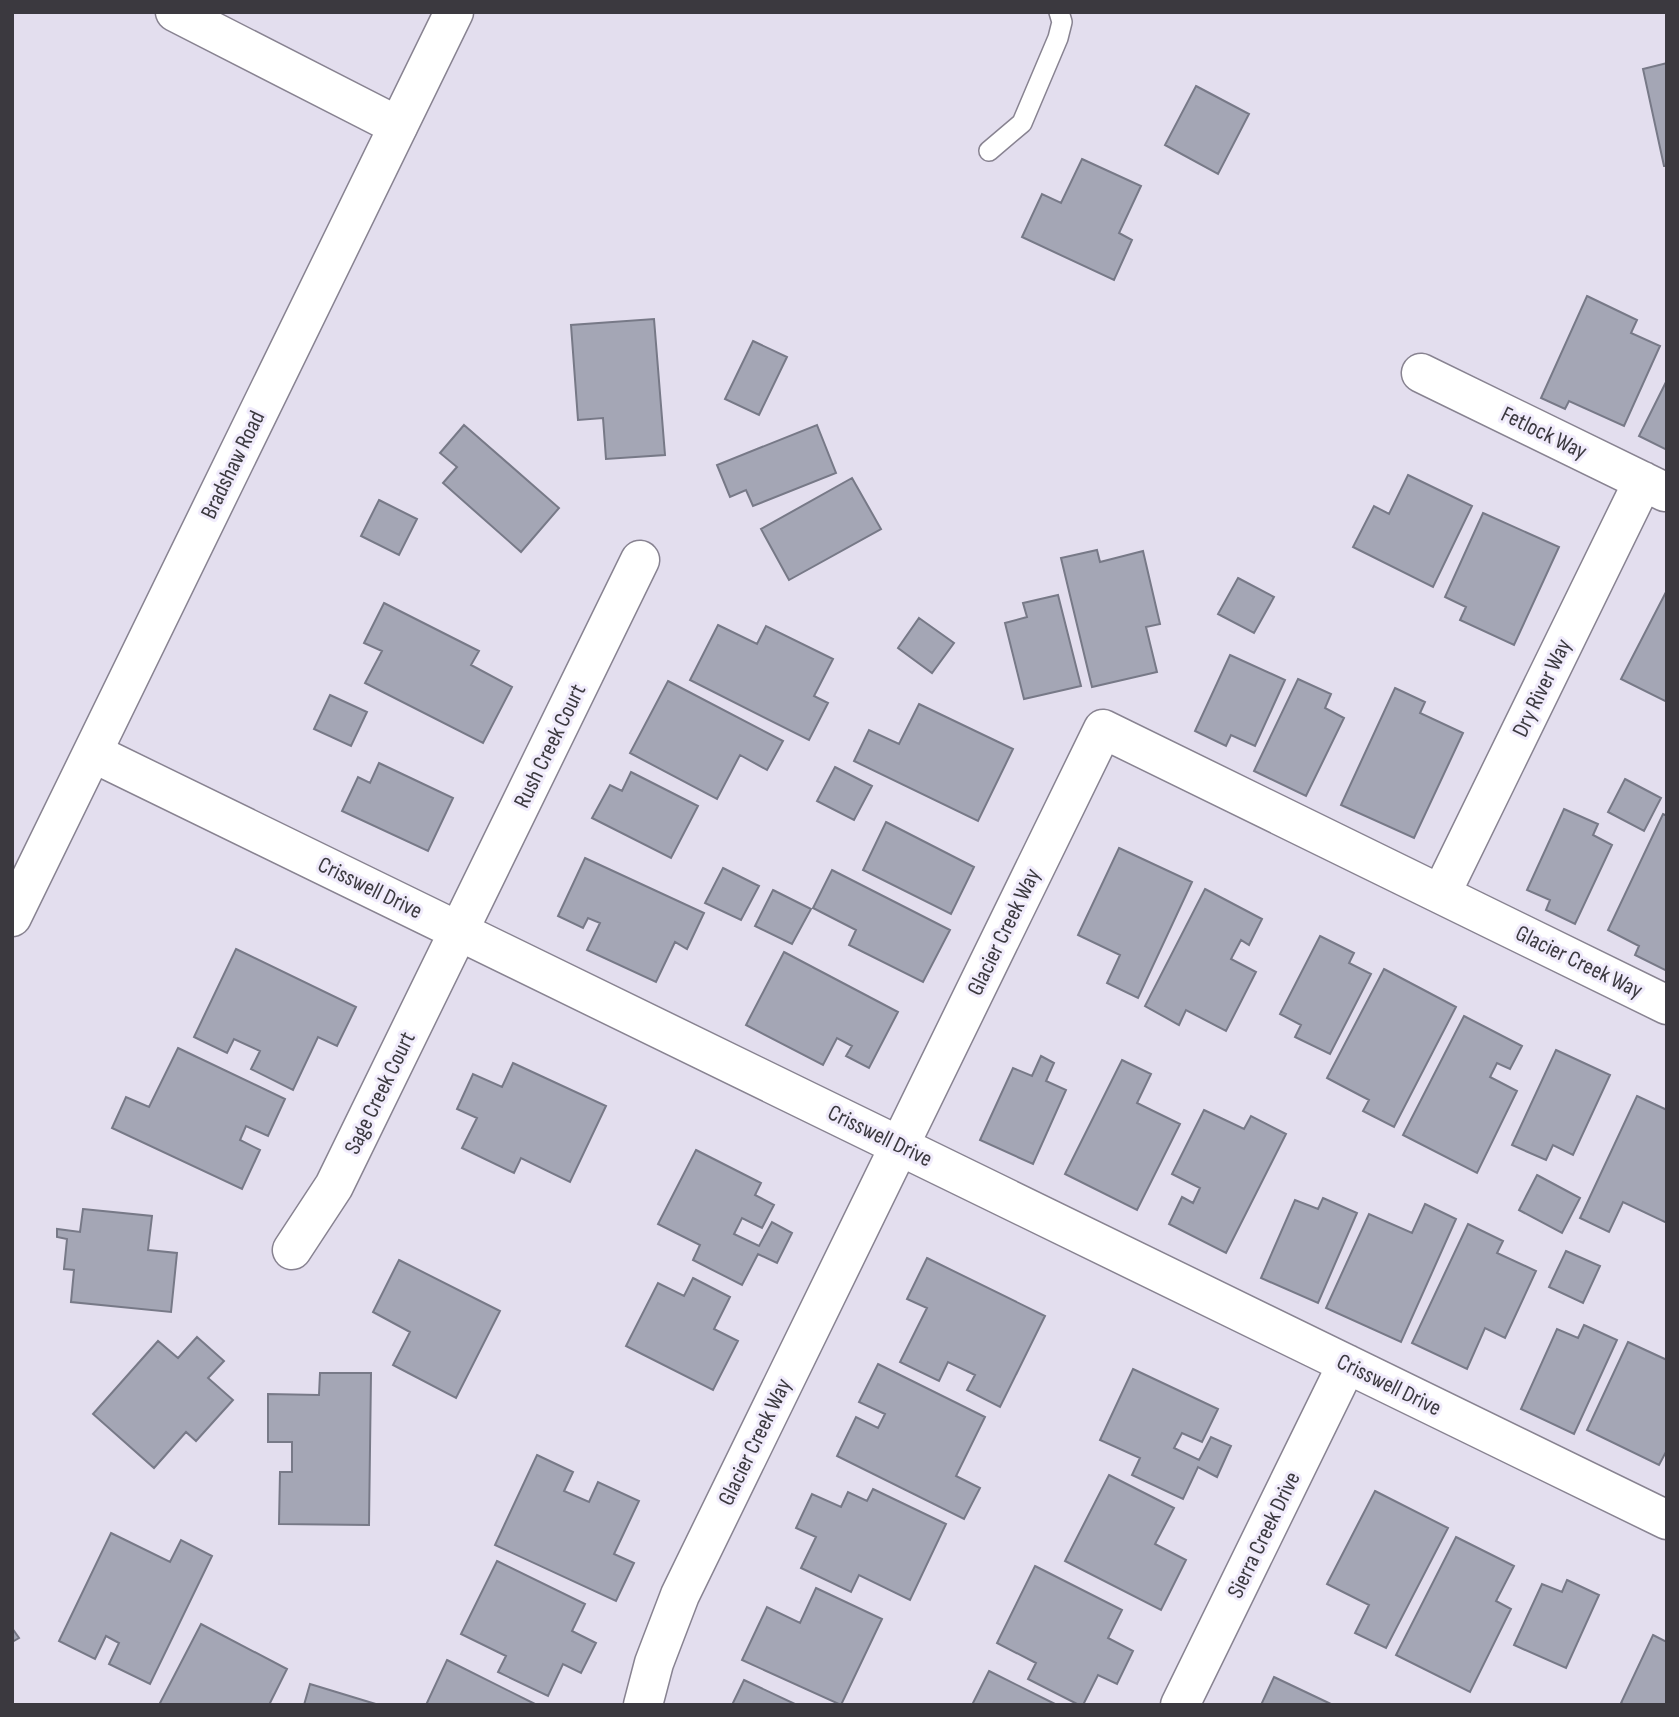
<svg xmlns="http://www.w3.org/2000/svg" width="1679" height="1717" font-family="'Sofia Sans Condensed',sans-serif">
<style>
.building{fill:#a4a6b5;stroke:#777987;stroke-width:2}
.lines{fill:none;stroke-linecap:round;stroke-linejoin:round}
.lane-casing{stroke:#888391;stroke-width:22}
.street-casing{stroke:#888391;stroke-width:41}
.secondary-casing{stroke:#888391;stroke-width:41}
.lane{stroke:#fff;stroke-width:19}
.street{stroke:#fff;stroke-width:38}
.secondary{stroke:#fff;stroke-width:38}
.labels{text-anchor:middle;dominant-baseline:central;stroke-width:6;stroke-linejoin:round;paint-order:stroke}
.street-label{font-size:23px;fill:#3b393f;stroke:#f0ebfb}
</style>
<rect width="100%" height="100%" fill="#e3deee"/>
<path class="building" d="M1667 63V166H1664L1643 69Z
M1196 86 1249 114 1218 174 1165 145Z
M1082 159 1141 186 1119 233 1132 240 1114 280 1022 237 1042 194 1061 203Z
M1587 296 1637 320 1631 333 1660 346 1624 426 1569 401 1565 409 1541 398Z
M654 319 665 455 606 459 603 418 578 420 571 325Z
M753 341 787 357 759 415 725 399Z
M1667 380V450L1639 436Z
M464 425 559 508 521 552 443 483 457 467 440 453Z
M817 425 836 473 753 506 746 490 730 497 717 465Z
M1408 475 1472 506 1433 587 1353 547 1374 506 1389 514Z
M852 478 881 529 789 580 761 529Z
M379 500 417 519 399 555 361 536Z
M1483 513 1559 547 1514 645 1460 620 1466 607 1445 597Z
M1097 550 1100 562 1143 551 1160 624 1146 627 1157 672 1092 687 1061 558Z
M1238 578 1274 597 1254 633 1218 614Z
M1666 592H1667V702L1621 679Z
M1058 595 1081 686 1024 699 1005 623 1027 617 1023 603Z
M384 603 479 651 471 665 512 687 483 743 365 683 382 651 364 643Z
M919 618 954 643 932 673 898 648Z
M718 625 757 644 766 626 833 659 814 696 828 703 809 740 690 680Z
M1230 655 1285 680 1255 746 1231 735 1226 746 1195 731Z
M1298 679 1331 694 1325 708 1344 718 1306 796 1254 771Z
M668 681 783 741 767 770 740 755 717 799 630 753Z
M1395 688 1425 702 1420 713 1463 733 1414 838 1341 805Z
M330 695 367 712 351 746 314 729Z
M919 704 1013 749 978 821 854 761 869 730 899 744Z
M379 763 453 798 428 851 342 811 358 777 370 783Z
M835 767 872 786 854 820 817 801Z
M631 772 698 806 671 858 592 818 610 785 622 791Z
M1625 779 1661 798 1644 831 1608 812Z
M1564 809 1598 824 1593 835 1612 845 1575 924 1546 910 1550 900 1527 890Z
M1663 814 1667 816V971L1635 955 1639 946 1608 930Z
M886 822 974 867 951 914 863 870Z
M1119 848 1192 882 1138 998 1107 983 1120 955 1078 935Z
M585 858 704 913 687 949 675 942 656 982 587 950 600 923 588 918 583 928 558 916Z
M723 868 759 886 741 920 705 903Z
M832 870 950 930 923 982 849 945 856 930 813 908Z
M1205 889 1262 919 1249 945 1241 940 1231 959 1256 972 1226 1031 1186 1010 1179 1025 1145 1006Z
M773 890 811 909 792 944 755 926Z
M1320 936 1354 953 1349 963 1371 974 1330 1054 1295 1037 1301 1025 1280 1014Z
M236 949 356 1007 337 1046 318 1037 293 1090 251 1069 260 1051 234 1039 227 1053 194 1037Z
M784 952 898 1012 869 1068 846 1056 852 1046 837 1038 823 1065 746 1025Z
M1384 969 1456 1007 1394 1127 1363 1111 1369 1100 1327 1078Z
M1464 1016 1522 1046 1510 1069 1497 1063 1490 1077 1517 1091 1477 1173 1403 1135Z
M178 1048 285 1099 268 1136 246 1126 240 1140 260 1150 242 1189 112 1128 126 1097 149 1107Z
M1556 1050 1610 1075 1573 1155 1553 1145 1546 1160 1512 1145Z
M1041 1056 1054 1063 1046 1081 1066 1090 1033 1164 980 1140 1013 1068 1032 1076Z
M1122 1060 1151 1074 1137 1103 1180 1124 1137 1210 1065 1174Z
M513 1063 606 1106 570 1182 521 1158 514 1173 462 1148 477 1118 457 1109 473 1074 502 1087Z
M1637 1096 1667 1110V1223L1623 1202 1609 1232 1580 1218Z
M1204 1110 1244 1129 1251 1116 1286 1134 1226 1253 1169 1224 1182 1197 1193 1203 1200 1188 1172 1174Z
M696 1150 761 1183 755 1195 774 1205 762 1228 742 1218 734 1234 759 1246 772 1222 792 1233 777 1263 758 1254 742 1285 693 1260 700 1245 658 1224Z
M1537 1175 1580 1198 1562 1233 1519 1210Z
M1323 1198 1357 1213 1318 1303 1261 1278 1295 1200 1318 1209Z
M1425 1204 1456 1219 1401 1342 1326 1308 1369 1214 1412 1233Z
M83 1209 152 1216 148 1250 177 1253 171 1312 71 1302 74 1270 64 1269 67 1239 57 1237V1229L80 1232Z
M1468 1224 1503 1241 1497 1253 1536 1271 1505 1338 1485 1328 1467 1369 1412 1343Z
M1566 1251 1600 1266 1583 1303 1549 1287Z
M927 1258 1045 1316 1000 1407 967 1390 975 1375 948 1362 939 1381 900 1362 927 1308 907 1299Z
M399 1260 500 1311 456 1398 393 1365 410 1332 373 1312Z
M693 1278 730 1297 714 1329 738 1341 713 1390 626 1346 658 1283 684 1296Z
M1584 1325 1617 1340 1574 1434 1521 1409 1557 1329 1578 1338Z
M197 1337 224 1361 208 1378 233 1400 196 1441 186 1432 154 1468 93 1414 158 1341 178 1358Z
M1628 1342 1667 1360V1450L1659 1465 1587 1430Z
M878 1364 985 1417 956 1476 980 1488 964 1519 837 1456 856 1417 878 1428 885 1414 859 1402Z
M1133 1369 1218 1409 1202 1442 1182 1433 1174 1448 1199 1460 1211 1437 1231 1446 1217 1477 1198 1467 1183 1499 1132 1475 1140 1458 1100 1440Z
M320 1373H371L369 1525 279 1524 280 1472H292V1442H268V1394L319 1395Z
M537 1455 573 1472 564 1491 589 1502 598 1482 639 1501 614 1554 634 1563 616 1601 495 1545Z
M1109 1475 1174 1508 1155 1544 1186 1560 1161 1610 1065 1561Z
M873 1489 946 1524 910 1600 859 1575 851 1592 801 1568 816 1537 796 1528 812 1494 841 1507 848 1492 867 1501Z
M1375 1491 1448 1528 1386 1648 1355 1633 1369 1605 1327 1584Z
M111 1533 170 1562 181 1540 212 1556 150 1684 109 1664 119 1643 106 1636 95 1659 59 1641Z
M1456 1537 1514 1566 1496 1601 1511 1609 1470 1692 1396 1655Z
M497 1561 585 1604 572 1631 596 1643 581 1673 563 1664 548 1696 498 1672 506 1656 461 1634Z
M1035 1566 1122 1610 1108 1638 1133 1651 1117 1684 1098 1675 1083 1705H1079L1028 1679 1036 1663 997 1643Z
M1567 1580 1599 1595 1566 1668 1514 1645 1542 1584 1562 1592Z
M816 1588 882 1619 841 1705 742 1660 767 1607 800 1623Z
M201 1624 287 1669 269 1705H159Z
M12 1628 19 1638 12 1642Z
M1653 1635 1667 1642V1705H1625L1621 1703Z
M447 1660 537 1705H426Z
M989 1671 1057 1705H972Z
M1274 1677 1333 1705H1261Z
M744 1680 797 1705H732Z
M310 1684 379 1705H304Z"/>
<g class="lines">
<defs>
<path id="lane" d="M989 151 1022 123 1058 38 1062 22 1059 12"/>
<path id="street" d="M175 12 398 126
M1421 373 1665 492
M93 753 1667 1520
M1441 894 1643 481
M292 1250 334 1186 640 560
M643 1705 654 1663 680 1595 1103 729 1667 1005
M1180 1705 1347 1364"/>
<path id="secondary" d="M12 917 454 12"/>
</defs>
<use href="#lane" class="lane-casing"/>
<use href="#street" class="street-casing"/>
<use href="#secondary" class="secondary-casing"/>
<use href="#lane" class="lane"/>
<use href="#street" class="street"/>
<use href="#secondary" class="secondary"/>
</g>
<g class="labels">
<g class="street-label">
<text transform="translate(1544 433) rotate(26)">Fetlock Way</text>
<text transform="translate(233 465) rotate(-64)">Bradshaw Road</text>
<text transform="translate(1542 688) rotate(-64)">Dry River Way</text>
<text transform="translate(550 746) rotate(-64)">Rush Creek Court</text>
<text transform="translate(370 888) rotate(26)">Crisswell Drive</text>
<text transform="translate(1004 932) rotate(-64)">Glacier Creek Way</text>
<text transform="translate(1579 962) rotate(26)">Glacier Creek Way</text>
<text transform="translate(380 1093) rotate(-64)">Sage Creek Court</text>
<text transform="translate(880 1136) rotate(26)">Crisswell Drive</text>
<text transform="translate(1389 1385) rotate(26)">Crisswell Drive</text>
<text transform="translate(755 1442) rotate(-64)">Glacier Creek Way</text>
<text transform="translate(1264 1535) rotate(-64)">Sierra Creek Drive</text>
</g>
</g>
<rect width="1679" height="1717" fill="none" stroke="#3b393f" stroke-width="28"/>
</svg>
